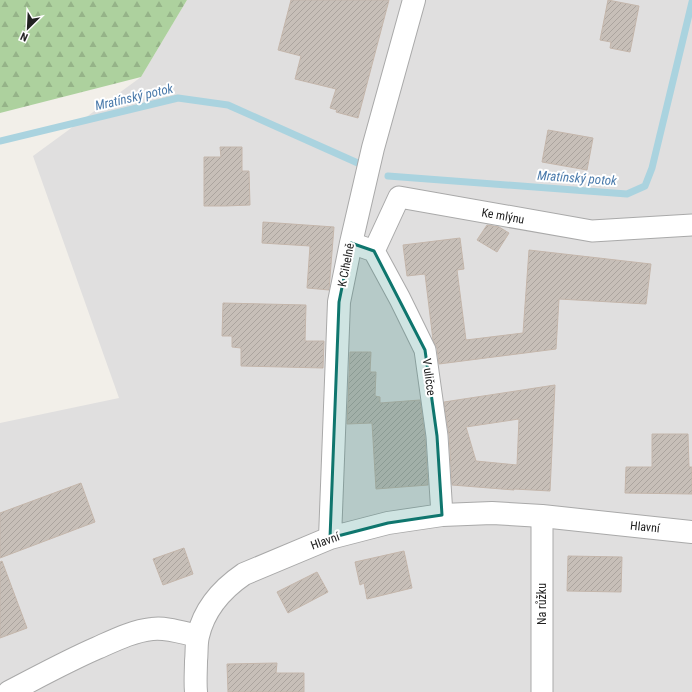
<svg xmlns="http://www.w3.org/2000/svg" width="692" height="692" font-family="'Roboto Condensed',sans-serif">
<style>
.residential{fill:#e0dfdf}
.forest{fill:url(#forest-firs)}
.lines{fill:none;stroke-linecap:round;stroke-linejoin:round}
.stream{stroke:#aad3df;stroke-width:7}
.building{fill:url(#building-hatch);stroke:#c4b6ab;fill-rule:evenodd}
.minor-casing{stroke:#a9a9a9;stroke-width:23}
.tertiary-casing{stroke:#a9a9a9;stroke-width:24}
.minor{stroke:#fff;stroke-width:21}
.tertiary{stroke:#fff;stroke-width:22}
.marked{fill:#0f766e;fill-opacity:0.2;stroke:#0f766e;stroke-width:3;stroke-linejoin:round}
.labels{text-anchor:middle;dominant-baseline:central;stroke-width:4;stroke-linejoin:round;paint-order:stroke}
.street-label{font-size:12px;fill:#222;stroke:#fff}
.water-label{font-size:13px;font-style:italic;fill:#4a7aab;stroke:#fff}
</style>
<defs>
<pattern id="forest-firs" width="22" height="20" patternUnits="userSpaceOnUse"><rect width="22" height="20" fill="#add19e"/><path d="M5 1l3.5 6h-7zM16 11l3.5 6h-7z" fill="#95b388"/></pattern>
<pattern id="building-hatch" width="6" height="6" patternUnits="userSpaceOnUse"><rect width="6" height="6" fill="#c7bfb8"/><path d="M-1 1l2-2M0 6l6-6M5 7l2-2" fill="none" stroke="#aba49e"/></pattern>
</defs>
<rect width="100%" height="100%" fill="#f2efe9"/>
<path class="residential" d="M187 0H692V692H0V423L119 398 33 156 141 77Z"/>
<path class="forest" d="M0 0H187L141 77 0 113Z"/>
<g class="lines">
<path class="stream" d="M0 141 178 98 228 105 360 164
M388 176 627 194 645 186 652 168 692 2"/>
</g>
<path class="building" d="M291 0H389L358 118 336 112 337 110 330 108 336 89 295 79 301 56 278 50Z
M608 0 639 6 630 52 610 48 611 42 600 40Z
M548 130 593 138 587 170 542 162Z
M220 147H242V171H249L250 205 225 206H204V157H221Z
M263 222 334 227 329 290 307 288 310 246 262 243Z
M487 225 499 227 509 233 497 252 477 240Z
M460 238 464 269 457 270 466 340 523 333 529 250 651 264 646 304 559 299 556 349 439 364 437 348 433 340 425 274 407 276 403 245Z
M223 303 306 305 305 341H324L323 368 241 366V348L232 347V336H222Z
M350 352H371L370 372H376L375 396 380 397V403L420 400 425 437 428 485 376 489 372 423 347 424Z
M555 385 550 491 514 489V490L452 485 449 435 444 402ZM519 419 517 465 476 461 466 427Z
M652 434H688L689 467H692V494L625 493 626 467H652Z
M81 483 95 522 0 558V513Z
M184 548 193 574 163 585 153 559Z
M404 551 412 588 367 599 364 583 360 585 355 562Z
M568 556 622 557 621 592 567 591Z
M2 561 27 628 0 638V562Z
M317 572 328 592 288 613 277 592Z
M277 663 276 673H304V692H228L227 664Z"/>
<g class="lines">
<defs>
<path id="minor" d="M351 243 374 251 399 197 592 231 692 225
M374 251 400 299 425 350 437 436 442 515
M542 516V692"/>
<path id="tertiary" d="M330 538 339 302 351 243 373 148 414 0
M9 692C38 677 67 661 97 648 115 640 133 631 152 629 167 627 183 633 198 636
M196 692C195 681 196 671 196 661 197 653 196 644 198 636 204 610 222 589 244 574L330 538 388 523 442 515 492 513 542 516 692 532"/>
</defs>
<use href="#minor" class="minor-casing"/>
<use href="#tertiary" class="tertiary-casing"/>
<use href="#minor" class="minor"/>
<use href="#tertiary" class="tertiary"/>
</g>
<path class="marked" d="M351 243 374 251 425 350 437 436 442 515 388 523 330 538 339 302Z"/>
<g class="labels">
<g class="street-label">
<text transform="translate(503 216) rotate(10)">Ke mlýnu</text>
<text transform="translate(346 265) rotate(-79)">K Cihelně</text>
<text transform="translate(429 377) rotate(82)">V uličce</text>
<text transform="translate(645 527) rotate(6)">Hlavní</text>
<text transform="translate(325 541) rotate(-20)">Hlavní</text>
<text transform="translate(542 604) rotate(-90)">Na růžku</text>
</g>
<g class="water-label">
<text transform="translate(134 97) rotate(-13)">Mratínský potok</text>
<text transform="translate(577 178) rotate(4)">Mratínský potok</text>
</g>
</g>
<g transform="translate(28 28) rotate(204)" stroke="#ffffff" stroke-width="3" paint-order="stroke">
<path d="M0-3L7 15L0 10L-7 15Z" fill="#222222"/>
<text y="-6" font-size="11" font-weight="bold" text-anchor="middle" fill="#222222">N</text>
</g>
</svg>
